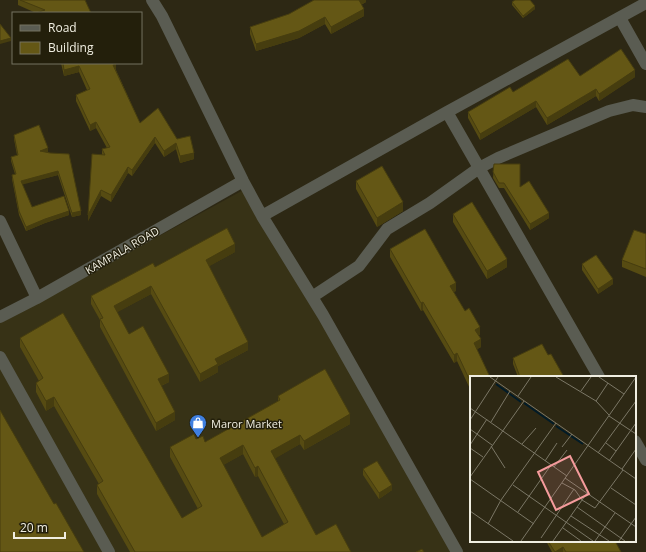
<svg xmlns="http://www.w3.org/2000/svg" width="646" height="552" font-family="'Open Sans',sans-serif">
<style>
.built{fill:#373216}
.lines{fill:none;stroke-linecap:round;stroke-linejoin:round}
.minor{stroke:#5a5c52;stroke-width:12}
.wall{fill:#564b12;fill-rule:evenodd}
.shaded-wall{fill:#463d0f}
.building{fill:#645715;stroke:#463d0f;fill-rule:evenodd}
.labels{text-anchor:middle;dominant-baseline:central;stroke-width:3;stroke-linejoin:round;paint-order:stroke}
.street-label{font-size:11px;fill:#f0eee1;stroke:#231f0b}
.poi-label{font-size:11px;fill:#f0eee1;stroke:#231f0b;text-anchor:start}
.inset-river{fill:none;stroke:#011b28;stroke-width:2}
.inset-road{fill:none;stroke:#7b7766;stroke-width:1}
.view{fill:#f59b9c;fill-opacity:0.15;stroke:#f59b9c;stroke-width:2}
.inset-edge{fill:none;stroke:#f0eee1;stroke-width:2}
</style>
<rect width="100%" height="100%" fill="#2d2814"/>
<path class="built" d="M247 188 464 552H0V323Z"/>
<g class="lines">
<path class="minor" d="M152 0 162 16 243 181 262 216 323 315 457 552
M620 18 646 64
M447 112 599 377
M262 216 447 112 646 3
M0 221 37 298
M312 297 359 266 387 229 430 203 479 168 498 158 609 111 633 105 646 107
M0 317 37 298 243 181
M0 357 109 552
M635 441 646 460"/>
</g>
<path class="wall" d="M18 0H85L36 13 18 5Z
M366 0V2L361 5 364 16 331 34 325 24 299 38 256 51 250 34V27L289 14Z
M512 2 535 9 523 18 512 5Z
M61 63H116V70L140 123 177 139 194 159 180 163 176 149 164 157 155 143 132 176 128 173 111 202 101 196 88 221 102 154V149L107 148 96 128 90 131 76 101V95L87 90 79 72 64 76Z
M580 76 635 77 599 101 596 96 547 125 536 107 480 140 468 118V112L513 92Z
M14 135 48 152H47L50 153 81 215 72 217 58 175 22 184 32 207 69 215 45 223 26 231 19 215 12 179V175L15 174 11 161V157L17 155 14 139Z
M494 164 520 187 549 218 530 230 504 188H499L493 178Z
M356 181 403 211 377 227 356 189Z
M453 214 507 267 487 279 453 222Z
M646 234V277L622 267V260Z
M390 249 456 291 453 292 465 311 480 335H479L481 347 477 349 471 377V391L457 361 454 363 423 310 421 311 390 257Z
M235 252 209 266 248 350 218 366V372L200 382 151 294 117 312 129 334 169 382 161 386 175 420 156 431 100 327V320L91 304V296L155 267Z
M582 264 613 284 598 294 582 270Z
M20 338 182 518 198 509 170 457V447L196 439 205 442 278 401V396L350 424 304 450 300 444 275 458 316 535 351 552H130L97 494V485L99 484 54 406 46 411 36 392V383L39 381 20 347ZM243 454 255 477 258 476 284 524 262 537 223 465Z
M548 355 564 377H518L513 364V358Z
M363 469 392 490 379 499 363 475Z
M546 541H615L621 552H552Z"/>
<path class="shaded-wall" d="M358 0H366V2L358 6Z
M535 6V9L523 18V16Z
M364 9V16L331 34V27Z
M325 17V24L299 38 256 51V44Z
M11 38V41L0 44V41Z
M116 64V70L113 65Z
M79 66V72L64 76V70Z
M635 70V77L599 101V94Z
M596 89V96L547 125V118Z
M536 101V107L480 140V134Z
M96 122V128L90 131V125Z
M155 137V143L132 176V170Z
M176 143V149L164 157V151Z
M48 148V152L40 155V151Z
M194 153V159L180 163V156Z
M128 167V173L111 202V195Z
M58 171V175L21 185V181Z
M101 190V196L88 221V215Z
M403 202V211L377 227V218Z
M69 211V215L45 223 26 231V227L45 219Z
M81 211V215L72 217V213Z
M549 213V218L530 230V224Z
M235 244V252L206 268V260Z
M507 259V267L487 279V271Z
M613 279V284L598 294V289Z
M456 283V291L450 294V286Z
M151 286V294L114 314V306Z
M423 302V310L421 311V303Z
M480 327V335L475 337V330Z
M481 339V347L474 351V343Z
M248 342V350L218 366V372L200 382V374L215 359Z
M457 353V361L454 363V355Z
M169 374V382L158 387V379Z
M54 397V406L46 411V401Z
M175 412V420L156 431V423Z
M350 414V424L304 450V441Z
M300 435V444L271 461V451Z
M243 445V454L220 467V458Z
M258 466V476L255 477V468Z
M392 485V490L379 499V493Z
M563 547V552H555Z"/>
<path class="building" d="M20 0H85L91 13H36L45 10Z
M314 0H359L364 9 331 27 325 17 299 31 256 44 250 27 289 14Z
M515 0H530L535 6 523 16 512 2Z
M0 24 11 38 0 41Z
M621 49 635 70 599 94 596 89 547 118 536 101 480 134 468 112 510 87 513 92 568 59 580 76Z
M63 63H116V64L113 65 140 123 158 108 177 139 190 136 194 153 180 156 176 143 164 151 155 137 132 170 128 167 111 195 101 190 88 215 92 154 105 155 102 149 110 147 96 122 90 125 76 95 90 89 79 66 64 70Z
M39 125 48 148 40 151 50 153 69 154 81 211 72 213 58 171 21 181 32 207 64 196 69 211 45 219 26 227 19 211 12 175 16 174 11 157 18 155 14 135Z
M494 164H520V187L529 181 549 213 530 224 504 183H499L493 172Z
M382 166 403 202 377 218 356 181Z
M472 202 507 259 487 271 453 214Z
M227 228 235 244 206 260 248 342 215 359 218 364 200 374 151 286 114 306 129 334 143 326 169 374 158 379 175 412 156 423 100 319 103 318 91 296 153 263 155 267Z
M425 229 456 283 450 286 465 311 469 308 480 327 475 330 481 339 474 343 490 377H471V383L457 353 454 355 423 302 421 303 390 249Z
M634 230 646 234V269L622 260Z
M596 255 613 279 598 289 582 264Z
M63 313 182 518 202 506 170 447 194 434 196 439 203 436 205 442 280 400 278 396 325 369 350 414 304 441 300 435 271 451 316 535 336 524 351 552H135L97 485 103 481 54 397 46 401 36 383 43 378 20 338ZM243 445 255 468 258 466 288 522 262 537 220 458Z
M542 344 548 355 551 354 564 377H520L513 358Z
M0 410 54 504 56 503 84 552H0Z
M377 461 392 485 379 493 363 469Z
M548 541H615L621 552H566L563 547 555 552Z
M422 549 424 552H416Z"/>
<defs>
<symbol id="shop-pin" viewBox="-11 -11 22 30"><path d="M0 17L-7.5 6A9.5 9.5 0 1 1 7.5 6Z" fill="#3f7fe0" stroke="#231f0b"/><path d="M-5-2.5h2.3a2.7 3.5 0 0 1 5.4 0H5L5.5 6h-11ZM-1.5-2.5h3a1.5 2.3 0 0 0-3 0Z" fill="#fff"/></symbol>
</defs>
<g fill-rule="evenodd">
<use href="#shop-pin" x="188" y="413" width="20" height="27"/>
</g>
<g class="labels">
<g class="street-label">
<text transform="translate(122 250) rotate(-30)">KAMPALA ROAD</text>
</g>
<g class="poi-label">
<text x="211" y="423">Maror Market</text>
</g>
</g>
<g transform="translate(470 376)">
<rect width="166" height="166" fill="#2d2814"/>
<path class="inset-river" d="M26 8 51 26M54 27 84 48M86 50 113 68"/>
<path class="inset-road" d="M20 1 166 103M86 1 126 25 139 39M129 1 154 18M111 15 121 1M48 20 61 1M126 25 138 7M0 32 97 100M139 40 166 58M0 44 28 1M21 46 40 15M0 53 22 69M136 67 146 75M52 68 66 52M0 69 17 43M21 70 35 92M92 71 102 58M0 72 13 81M128 77 166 25M75 85 87 67M139 85 166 47M84 91 97 74M152 93 166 73M0 101 54 25M95 102 166 151M0 103 64 148M92 107 105 114 112 124 125 132 153 94M43 109 123 165M141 112 166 129M107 131 155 165M0 135 43 165M48 136 81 89M101 140 139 165M18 148 31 124 86 47M93 152 111 165M71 162 104 113M51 165 166 1M83 165 117 117M125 165 145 137M149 165 166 141"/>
<path class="view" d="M100 80 119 118 86 134 68 96Z"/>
<rect width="166" height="166" class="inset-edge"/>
</g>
<rect x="12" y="12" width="130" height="52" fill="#231f0b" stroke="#757261"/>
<rect x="20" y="25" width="20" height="6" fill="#5a5c52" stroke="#757261"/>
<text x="48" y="32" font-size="12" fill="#f0eee1">Road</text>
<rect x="20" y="42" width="20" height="12" fill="#645715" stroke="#757261"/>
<text x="48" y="52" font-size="12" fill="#f0eee1">Building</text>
<path d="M14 532v6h51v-6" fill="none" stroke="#f0eee1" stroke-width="2"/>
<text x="20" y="532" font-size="12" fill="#f0eee1" stroke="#231f0b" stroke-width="3" paint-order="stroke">20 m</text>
</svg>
